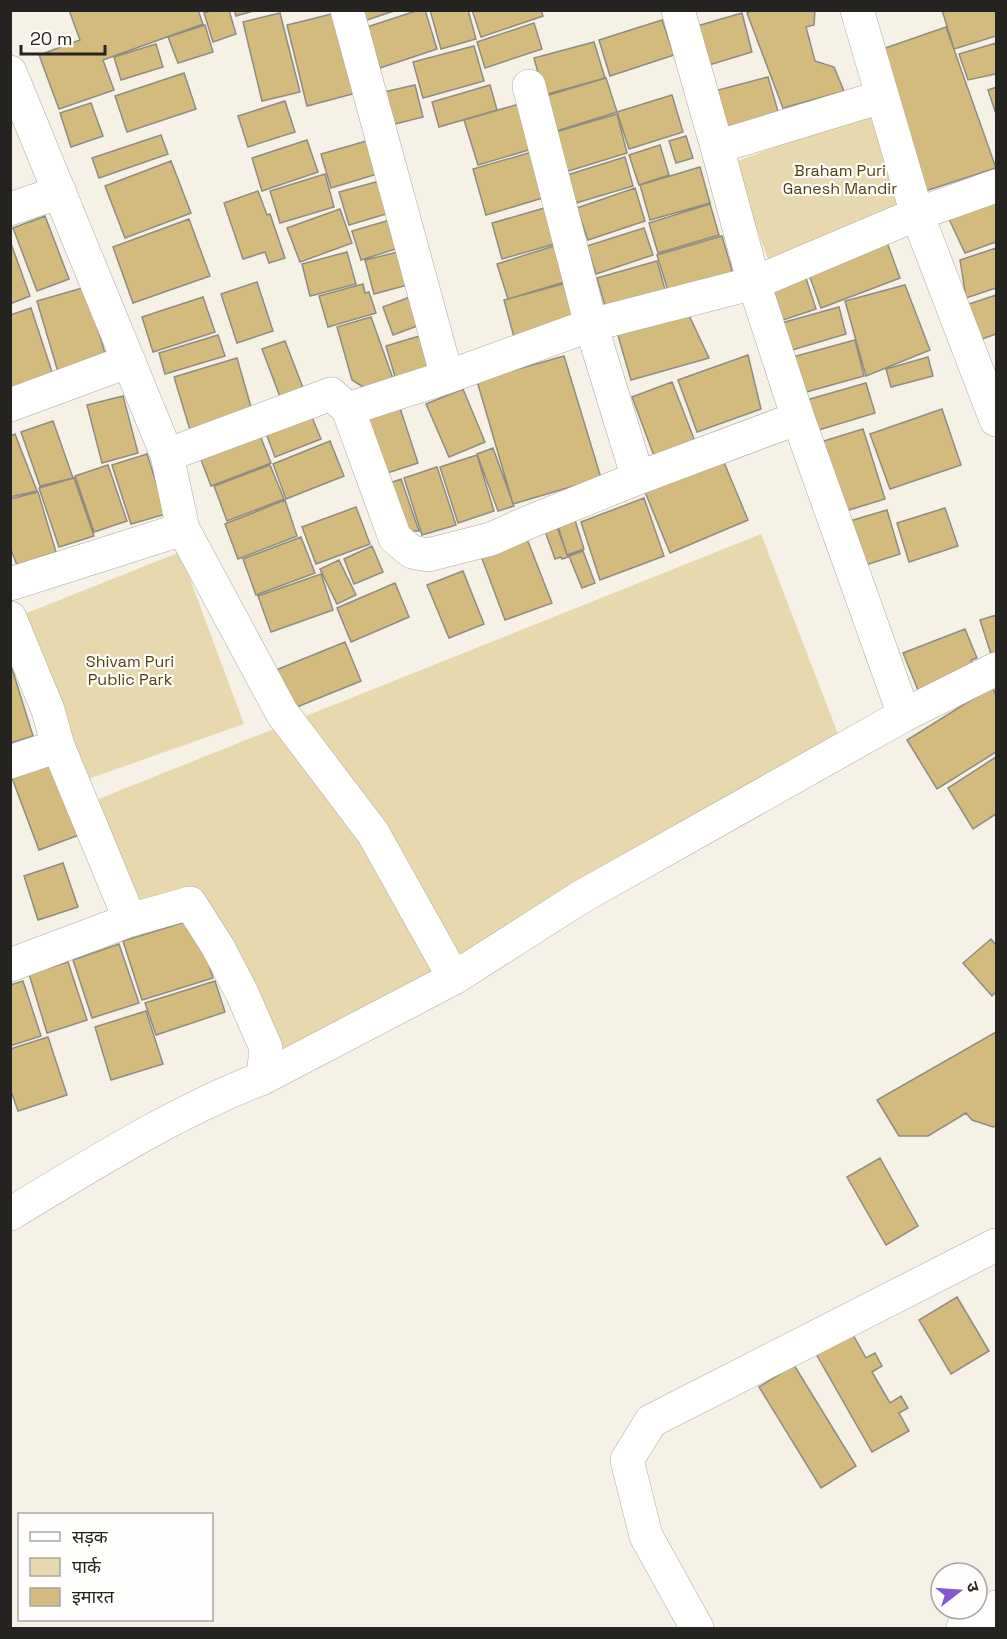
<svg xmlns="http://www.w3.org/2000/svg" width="1007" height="1639" font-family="'Space Grotesk','Noto Sans Devanagari',sans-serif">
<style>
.green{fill:#e8d8ad}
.building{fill:#d3bb7d;stroke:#8f8c83;stroke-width:1.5}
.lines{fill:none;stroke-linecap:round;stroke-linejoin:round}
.minor-casing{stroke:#ada9a0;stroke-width:34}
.minor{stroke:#fff;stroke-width:33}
.labels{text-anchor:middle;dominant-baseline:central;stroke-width:4.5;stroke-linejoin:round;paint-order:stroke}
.park-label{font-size:16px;fill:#503f0e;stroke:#fffefc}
</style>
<rect width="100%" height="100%" fill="#f5f1e7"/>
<path class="green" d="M876 109 912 209 769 262 732 163Z
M761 534 840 739 281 1059 205 898 130 900 86 804Z
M180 552 244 724 77 783 17 617Z"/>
<path class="building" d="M69 10H198L203 24 103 60 114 90 59 109 39 55 80 40Z
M213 10H229L236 34 213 42 204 13Z
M234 10H257L236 16Z
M361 10H397L364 21Z
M419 10H425L437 49 380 68 367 27Z
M430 10H468L476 39 441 49Z
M472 10H541L543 16 481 37Z
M752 10H815L814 25 806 27 815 61 834 67 844 91 783 108 747 13Z
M942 10H996V36L954 49Z
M340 12 360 92 307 106 287 25Z
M280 13 300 92 262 101 243 22Z
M742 13 752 52 699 68 690 28Z
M662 20 674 55 610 76 599 40Z
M534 23 542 49 485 68 477 42Z
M205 25 213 52 178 63 168 37Z
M946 27 996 168 919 193 871 53Z
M594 42 605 78 544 95 534 58Z
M996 43V74L968 80 959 54Z
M156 44 163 67 121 80 114 57Z
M474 46 484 81 423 98 413 62Z
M184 73 196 109 127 132 115 96Z
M768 77 779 115 719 130 707 93Z
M606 78 617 112 550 133 539 98Z
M415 85 423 117 383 127 375 94Z
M490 85 497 110 439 127 432 102Z
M996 87V114L988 90Z
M672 95 683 132 629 149 617 112Z
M285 101 295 132 248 147 238 116Z
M91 103 103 136 71 147 60 113Z
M519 104 532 149 478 165 464 120Z
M617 114 627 153 565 172 549 134Z
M161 135 168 154 99 178 92 158Z
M686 136 693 158 676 163 669 141Z
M377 138 387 171 331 188 321 154Z
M307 140 318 172 262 191 252 158Z
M660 145 669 175 639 185 629 155Z
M532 152 546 197 486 215 473 169Z
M625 157 633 186 576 203 567 175Z
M171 161 191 213 125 238 105 186Z
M700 167 710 203 650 220 640 185Z
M325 174 334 207 280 223 270 191Z
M387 179 396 211 349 225 339 192Z
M635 188 645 221 588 240 577 208Z
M258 191 267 215 270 214 285 258 269 263 265 252 243 259 224 203Z
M996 201V242L965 253 948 217Z
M710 204 719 235 658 253 649 223Z
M548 207 558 243 502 259 492 223Z
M340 209 352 243 300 262 287 228Z
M45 216 69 279 37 291 13 228Z
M397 218 405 246 361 260 352 231Z
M189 219 210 276 133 303 113 247Z
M644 228 653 255 596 274 587 246Z
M722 236 733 274 669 294 657 255Z
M885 237 900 278 821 308 806 266Z
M10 241 30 296 10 304Z
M560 244 571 280 508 299 497 264Z
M996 248V288L966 298 960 260Z
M406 250 415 283 374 294 365 260Z
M347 252 356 284 310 296 302 264Z
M657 261 666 293 606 309 597 278Z
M803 269 816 309 774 323 761 283Z
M574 281 583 319 514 337 504 300Z
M257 282 273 331 237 343 221 294Z
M363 284 365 293 369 292 376 313 328 327 319 296Z
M905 285 930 350 866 376 845 301Z
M86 287 106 357 58 372 37 301Z
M418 294 428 322 393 335 383 307Z
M996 295V334L974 342 963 306Z
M203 297 215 332 153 352 142 317Z
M839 307 846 334 782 353 774 325Z
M31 308 54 378 14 392 10 382V315Z
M688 313 709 358 631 380 617 332Z
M371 317 396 387 374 394 352 380 337 327Z
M426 334 437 368 396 380 386 346Z
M218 335 225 356 165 374 159 353Z
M855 340 864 376 799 394 789 358Z
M285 341 305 393 282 402 262 349Z
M748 355 761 409 697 432 678 380Z
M564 356 601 478 513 504 477 381Z
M928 357 933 376 891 387 886 369Z
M237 358 253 414 191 433 174 377Z
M672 382 696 444 656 461 632 397Z
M866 383 875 413 812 432 803 401Z
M463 389 485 442 449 457 426 404Z
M123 396 138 453 102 463 87 405Z
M398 402 418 463 384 474 363 414Z
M942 409 961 465 890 489 870 434Z
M309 410 321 439 275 457 264 428Z
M53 421 73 478 40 486 21 432Z
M863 429 885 499 836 514 814 444Z
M259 433 271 463 211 486 200 457Z
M15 434 37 491 10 497V436Z
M330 441 344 476 286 499 273 464Z
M493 448 514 506 498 511 477 454Z
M147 454 166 514 131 524 112 465Z
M477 455 494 511 458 523 440 467Z
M723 460 748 520 670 553 645 492Z
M108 465 127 521 94 532 75 476Z
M270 465 284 499 227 521 214 486Z
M437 467 456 525 422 535 404 478Z
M74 478 94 536 59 547 39 488Z
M401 479 419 531H403L387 484Z
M38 492 56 552 17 565 10 547V499Z
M644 498 664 556 600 580 581 522Z
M285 500 297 536 238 559 225 524Z
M356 507 370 544 316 564 302 527Z
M945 508 958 546 909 562 897 523Z
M887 510 900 554 856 568 843 523Z
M574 517 584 549 567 555 557 523Z
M557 527 568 557 562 559 561 557 555 559 545 531Z
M301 537 315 573 256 595 243 559Z
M527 539 552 603 505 620 481 556Z
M372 546 383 572 354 584 344 559Z
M583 551 595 583 582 588 569 556Z
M339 560 356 595 337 604 320 569Z
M463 571 484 624 449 638 427 585Z
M321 574 333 610 271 632 258 596Z
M395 583 409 617 351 642 337 608Z
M996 615V658L993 660 980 620Z
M965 629 977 658 971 660 976 672 920 695 903 653Z
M345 642 361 681 292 709 276 670Z
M10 662 33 736 10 743Z
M992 687 996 695V752L937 789 907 740Z
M996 757V814L973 829 948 788Z
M59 760 87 832 39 850 12 778Z
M63 863 78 907 38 920 24 876Z
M195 919 213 978 142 1000 123 941Z
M991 939 996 945V992L992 996 963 963Z
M119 944 139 1003 92 1018 73 960Z
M68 962 87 1020 47 1033 29 974Z
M23 981 41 1036 10 1046V985Z
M215 981 225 1012 156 1035 145 1003Z
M146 1011 163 1064 111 1080 95 1027Z
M996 1032V1126L993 1127 972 1120 966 1113 928 1136H899L877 1100Z
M48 1037 67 1095 18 1111 10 1088V1049Z
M880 1158 918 1226 886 1245 847 1177Z
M957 1297 989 1351 951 1374 919 1320Z
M847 1324 866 1358 875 1353 882 1366 872 1372 890 1403 901 1396 908 1408 899 1413 909 1431 872 1452 811 1345Z
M794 1365 856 1466 821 1488 759 1387Z"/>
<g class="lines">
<defs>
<path id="minor" d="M347 10 447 377
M678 10 717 147 881 97
M857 10 917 214 996 420
M10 72 167 455 183 529 10 584
M529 86 591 325 638 478
M996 186 917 214 754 283 798 418 904 715 996 669
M10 209 60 192
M10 405 129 361
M348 409 447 377 591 325 754 283 717 147
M167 455 331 394 348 409 395 538 412 552 428 555 491 539 529 522 638 478 798 418
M183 529 282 713 373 833 454 978
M10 618 48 710 58 746 130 920 10 965
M10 762 58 746
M263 1078 454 978 581 897 904 715
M10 1214C92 1165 174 1112 263 1078L266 1048 242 993 218 947 190 903 130 920
M697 1628 646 1536 627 1460 651 1421 996 1245
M963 1628 996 1607"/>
</defs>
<use href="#minor" class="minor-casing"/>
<use href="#minor" class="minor"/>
</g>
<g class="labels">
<g class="park-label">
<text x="840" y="170">Braham Puri<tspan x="840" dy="18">Ganesh Mandir</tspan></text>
<text x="130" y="661">Shivam Puri<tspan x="130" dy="18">Public Park</tspan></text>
</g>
</g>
<rect width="1007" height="1639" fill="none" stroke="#24231f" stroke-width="24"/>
<rect x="18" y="1513" width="195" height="108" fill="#fffefc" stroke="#a7a6a4" stroke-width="1.5"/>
<rect x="30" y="1532" width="30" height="9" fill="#ffffff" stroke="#a7a6a4" stroke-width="1.5"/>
<text x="72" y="1543" font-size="18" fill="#24231f">सड़क</text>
<rect x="30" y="1558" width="30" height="18" fill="#e8d8ad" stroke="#a7a6a4" stroke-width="1.5"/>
<text x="72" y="1573" font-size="18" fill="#24231f">पार्क</text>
<rect x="30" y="1588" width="30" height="18" fill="#d3bb7d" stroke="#a7a6a4" stroke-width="1.5"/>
<text x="72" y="1603" font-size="18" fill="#24231f">इमारत</text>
<g transform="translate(959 1591) rotate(73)"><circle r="28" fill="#fffefc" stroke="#a7a6a4" stroke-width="1.5"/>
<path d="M0-4.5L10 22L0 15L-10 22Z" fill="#8359d3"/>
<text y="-9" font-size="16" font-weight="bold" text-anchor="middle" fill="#24231f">उ</text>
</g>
<path d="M21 45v9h84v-9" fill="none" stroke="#24231f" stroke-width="3"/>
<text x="30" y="45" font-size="18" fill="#24231f" stroke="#fffefc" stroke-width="4.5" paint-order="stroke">20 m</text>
</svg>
